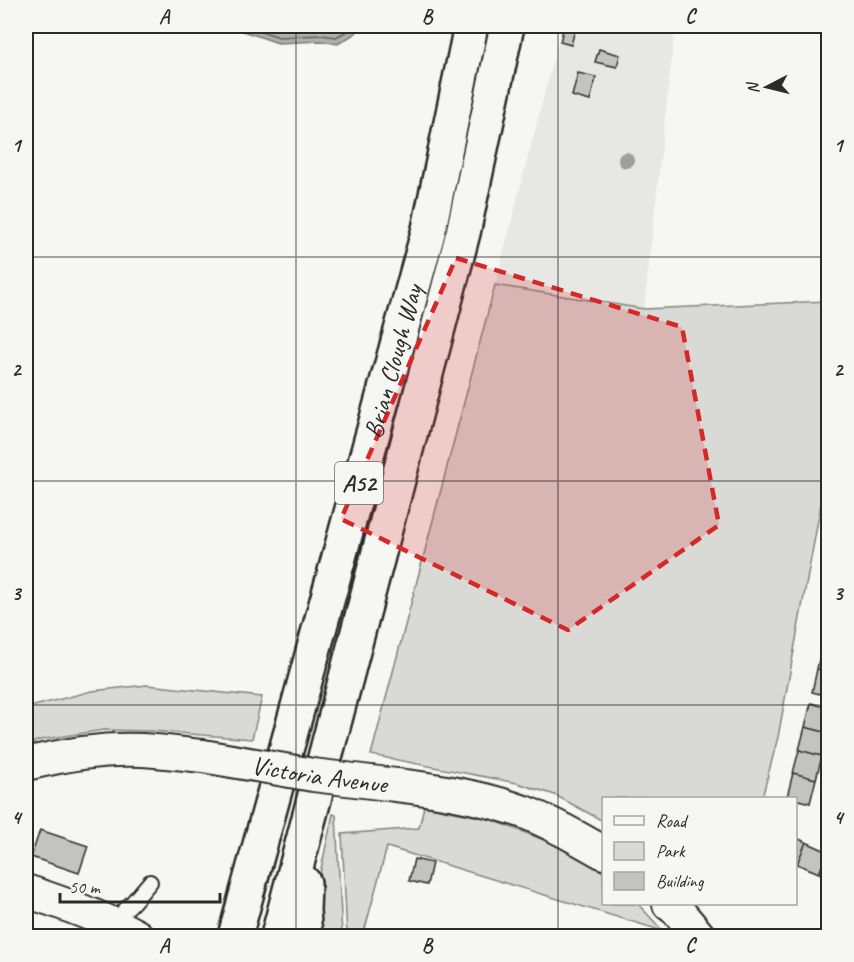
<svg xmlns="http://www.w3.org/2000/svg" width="854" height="962" font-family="Caveat,sans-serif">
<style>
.built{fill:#e7e7e3}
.green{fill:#d9d9d5;stroke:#828280;stroke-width:1.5}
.water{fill:#aeaeab;stroke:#7a7a78;stroke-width:1.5}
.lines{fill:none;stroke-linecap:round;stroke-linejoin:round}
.shore{stroke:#5f5f5e;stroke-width:1.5}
.building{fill:#c3c3c0;stroke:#2b2b2b;stroke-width:1.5}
.service-casing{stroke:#2b2b2b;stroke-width:18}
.tertiary-casing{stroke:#2b2b2b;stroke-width:36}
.trunk-casing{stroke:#2b2b2b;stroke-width:38}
.service{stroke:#f6f6f2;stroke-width:14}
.tertiary{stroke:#f6f6f2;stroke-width:32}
.trunk{stroke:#f6f6f2;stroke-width:33}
.tertiary-bridge-casing{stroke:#2b2b2b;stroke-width:36;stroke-linecap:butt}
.tertiary-bridge{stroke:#f6f6f2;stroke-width:32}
.tree{fill:#9e9e9c}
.marked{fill:#d62828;fill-opacity:0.2;stroke:#d62828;stroke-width:4.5;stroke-dasharray:12 8;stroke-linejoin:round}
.grid{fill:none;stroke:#2b2b2b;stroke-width:1.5;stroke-opacity:0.55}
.labels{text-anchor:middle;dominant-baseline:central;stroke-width:4.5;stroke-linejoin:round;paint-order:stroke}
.shield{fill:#f6f6f2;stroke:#686867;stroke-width:1.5}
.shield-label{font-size:24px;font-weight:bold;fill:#2b2b2b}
.street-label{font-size:26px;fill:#2b2b2b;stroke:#f6f6f2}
.neatline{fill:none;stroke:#2b2b2b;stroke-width:2}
.grid-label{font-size:20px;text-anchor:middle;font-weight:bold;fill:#2b2b2b}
</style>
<rect width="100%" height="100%" fill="#f6f6f2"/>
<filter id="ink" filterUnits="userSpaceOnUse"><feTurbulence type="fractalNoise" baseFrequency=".0167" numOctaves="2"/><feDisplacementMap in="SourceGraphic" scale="12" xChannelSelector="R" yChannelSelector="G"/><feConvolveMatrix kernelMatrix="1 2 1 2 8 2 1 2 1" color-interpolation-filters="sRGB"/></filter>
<g filter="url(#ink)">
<path class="built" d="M562 26H675L644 309 495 285Z"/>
<path class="green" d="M495 285 644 309 828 301V466L778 737 762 798H604L603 821 555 795 517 783 371 755Z
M147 685 262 697 252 739 152 731 104 730 45 739 26 744V708L92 691Z
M424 806 490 819 569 850 603 872 604 904H638L663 931 387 847 363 936H347L342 834 419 828Z
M333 814 336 815 342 936H313L315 896Z"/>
<path class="water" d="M237 26H360L356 33 338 44 321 41 278 43 243 31Z"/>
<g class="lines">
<path class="shore" d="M246 26 279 37 321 35 336 37 351 29 353 26
M269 26 280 29 321 27 335 30 342 26"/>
</g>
<path class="building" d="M564 26H576L571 45 560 42Z
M599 49 620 55 617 67 595 62Z
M578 73 596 77 590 101 572 96Z
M822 645 828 646V671L817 669Z
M817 669 828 671V696L812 692Z
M811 703 828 708V733L805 727Z
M805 727 828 733 822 756 799 750Z
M799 750 822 756 816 779 793 773Z
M793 773 816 779 810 803 787 797Z
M40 830 88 846 79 873 31 857Z
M796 838 806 842 797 864H796Z
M806 842 828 852 819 873 797 864Z
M828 852V878L819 873Z
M414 859 432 863 427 885 409 881Z"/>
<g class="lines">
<defs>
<path id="service" d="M111 924 133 902 150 882"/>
<path id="tertiary" d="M26 764C64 755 102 748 142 750 162 751 182 754 203 756
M396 785C440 790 483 797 524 812 552 823 578 838 604 853
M26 891C63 903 102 917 137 936
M669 904 677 910 699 936"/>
<g id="trunk">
<path d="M304 883 303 911 305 936"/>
<path id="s1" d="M235 936 429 229 471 26"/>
<path d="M278 936 463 233 507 26"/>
</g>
</defs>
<use href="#service" class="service-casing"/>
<use href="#tertiary" class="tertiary-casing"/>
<use href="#trunk" class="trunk-casing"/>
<use href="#service" class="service"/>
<use href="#tertiary" class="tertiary"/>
<use href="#trunk" class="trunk"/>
<defs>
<g id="tertiary-bridge">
<path id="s2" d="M203 756 313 775 396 785"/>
</g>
</defs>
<use href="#tertiary-bridge" class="tertiary-bridge-casing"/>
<use href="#tertiary-bridge" class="tertiary-bridge"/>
</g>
<circle class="tree" cx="626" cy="160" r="8"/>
</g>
<path class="marked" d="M456 258 682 327 719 525 568 630 341 519Z"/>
<path class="grid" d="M296 26V936M558 26V936M26 257H828M26 481H828M26 705H828"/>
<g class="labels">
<rect class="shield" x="335" y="462" width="48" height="42" rx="4.5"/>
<g class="shield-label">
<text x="359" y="483">A52</text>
</g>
<g class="street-label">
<text stroke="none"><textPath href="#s1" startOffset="596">Brian Clough Way</textPath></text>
<text stroke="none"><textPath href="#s2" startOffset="118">Victoria Avenue</textPath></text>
</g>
</g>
<rect width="854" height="962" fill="none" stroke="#f6f6f2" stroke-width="66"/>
<rect x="602" y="797" width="195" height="108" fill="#f6f6f2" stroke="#a5a5a2" stroke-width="1.5"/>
<rect x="614" y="816" width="30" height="9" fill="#f6f6f2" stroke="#a5a5a2" stroke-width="1.5"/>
<text x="656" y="827" font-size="18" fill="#2b2b2b">Road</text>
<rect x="614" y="842" width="30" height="18" fill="#d9d9d5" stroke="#a5a5a2" stroke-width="1.5"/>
<text x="656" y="857" font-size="18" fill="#2b2b2b">Park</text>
<rect x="614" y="872" width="30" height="18" fill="#c3c3c0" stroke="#a5a5a2" stroke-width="1.5"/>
<text x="656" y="887" font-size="18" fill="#2b2b2b">Building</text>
<g transform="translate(767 87) rotate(263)" stroke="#f6f6f2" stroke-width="4.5" paint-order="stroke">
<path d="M0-4.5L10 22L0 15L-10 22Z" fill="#2b2b2b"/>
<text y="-9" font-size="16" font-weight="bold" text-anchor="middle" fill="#2b2b2b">N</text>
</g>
<path d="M60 893v9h160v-9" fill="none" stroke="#2b2b2b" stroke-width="3"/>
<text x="69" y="893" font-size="18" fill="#2b2b2b" stroke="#f6f6f2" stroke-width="4.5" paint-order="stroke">50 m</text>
<rect x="33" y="33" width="788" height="896" class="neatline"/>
<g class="grid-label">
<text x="164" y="23">A</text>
<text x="427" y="23">B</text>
<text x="690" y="23">C</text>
<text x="16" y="152">1</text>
<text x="838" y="152">1</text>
<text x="16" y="376">2</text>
<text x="838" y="376">2</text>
<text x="16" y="600">3</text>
<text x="838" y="600">3</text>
<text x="16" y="824">4</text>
<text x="838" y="824">4</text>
<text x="164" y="952">A</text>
<text x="427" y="952">B</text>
<text x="690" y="952">C</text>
</g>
</svg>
